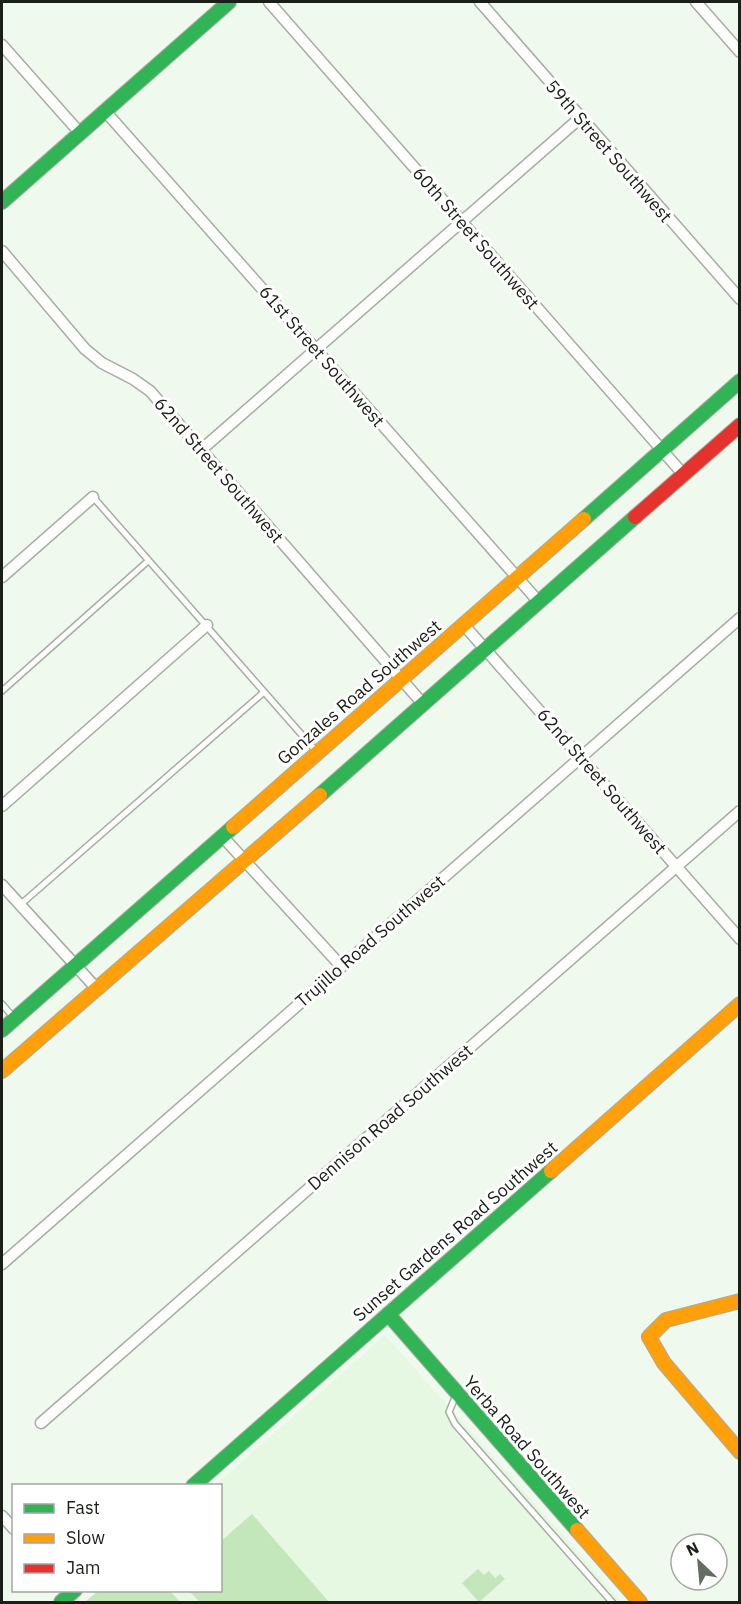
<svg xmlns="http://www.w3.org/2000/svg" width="741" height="1604" font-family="'IBM Plex Sans',sans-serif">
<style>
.built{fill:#e6f7e2}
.green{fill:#c3e7bb}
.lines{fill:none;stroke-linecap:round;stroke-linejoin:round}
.lane-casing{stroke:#a6ada4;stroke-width:8}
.street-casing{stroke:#a6ada4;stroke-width:13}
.fast-casing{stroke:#a6ada4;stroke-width:16}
.slow-casing{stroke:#a6ada4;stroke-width:16}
.jam-casing{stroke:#a6ada4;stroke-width:16}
.lane{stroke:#fdfefc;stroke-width:5}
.street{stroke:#fdfefc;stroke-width:10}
.fast{stroke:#30b455;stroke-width:14}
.slow{stroke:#ff9f0a;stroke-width:14}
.jam{stroke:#e5322d;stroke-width:14}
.labels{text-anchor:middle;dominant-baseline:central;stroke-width:6;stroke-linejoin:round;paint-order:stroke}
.street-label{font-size:18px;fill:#1a2018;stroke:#fff}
</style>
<rect width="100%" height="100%" fill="#f0f9ed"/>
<path class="built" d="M385 1335 622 1602H180L170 1591 220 1590V1486L216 1485Z"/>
<path class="green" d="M252 1514 329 1602H200L189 1591 220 1590 221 1541Z
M478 1569 484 1575 489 1571 495 1578 500 1574 505 1579 479 1602 462 1583Z
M98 1591H170L180 1602H85Z"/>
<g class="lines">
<defs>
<path id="lane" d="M93 497 316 751
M2 691 148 561
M20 905 264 692
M2 1004 14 1018
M456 1395 449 1412 455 1424 612 1602"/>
<path id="street" d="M269 2 683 474
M480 2 740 299
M696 2 740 52
M2 45 80 133
M105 111 538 601
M2 251 85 349 102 363 133 379 150 391 423 704
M201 450 580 118
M2 577 93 497
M463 624 740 939
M2 806 207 625
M222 836 341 966
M2 885 97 989
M2 1264 740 618
M41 1423 740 811
M2 1516 14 1529"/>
<path id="fast" d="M2 202 229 2
M584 519 740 381
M320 795 635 517
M2 1030 233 827
M388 1314 577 1530
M193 1486 551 1171
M61 1602 75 1590"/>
<path id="slow" d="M233 827 584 519
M2 1071 320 795
M551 1171 740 1004
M740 1301 666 1320 649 1337 664 1363 740 1452
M577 1530 640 1602"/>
<path id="jam" d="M635 517 740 425"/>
</defs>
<use href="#lane" class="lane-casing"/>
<use href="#street" class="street-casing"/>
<use href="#fast" class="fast-casing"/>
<use href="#slow" class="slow-casing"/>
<use href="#jam" class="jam-casing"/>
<use href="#lane" class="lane"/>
<use href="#street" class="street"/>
<use href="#fast" class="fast"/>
<use href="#slow" class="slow"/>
<use href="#jam" class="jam"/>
</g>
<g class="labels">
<g class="street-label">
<text transform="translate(609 151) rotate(49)">59th Street Southwest</text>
<text transform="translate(476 238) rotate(49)">60th Street Southwest</text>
<text transform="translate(322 356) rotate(49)">61st Street Southwest</text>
<text transform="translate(219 470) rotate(49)">62nd Street Southwest</text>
<text transform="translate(359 692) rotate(-41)">Gonzales Road Southwest</text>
<text transform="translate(602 781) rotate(49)">62nd Street Southwest</text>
<text transform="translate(370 941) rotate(-41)">Trujillo Road Southwest</text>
<text transform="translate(390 1117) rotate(-41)">Dennison Road Southwest</text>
<text transform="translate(455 1231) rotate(-41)">Sunset Gardens Road Southwest</text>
<text transform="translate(527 1447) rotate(49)">Yerba Road Southwest</text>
</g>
</g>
<rect width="741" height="1604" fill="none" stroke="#1a2018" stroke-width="6"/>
<rect x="12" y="1484" width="210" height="108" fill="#ffffff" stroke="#a3a6a3" stroke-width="1.5"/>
<rect x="24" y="1504" width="30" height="9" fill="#30b455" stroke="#a3a6a3" stroke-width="1.5"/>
<text x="66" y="1514" font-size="18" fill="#1a2018">Fast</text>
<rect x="24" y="1534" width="30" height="9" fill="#ff9f0a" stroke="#a3a6a3" stroke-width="1.5"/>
<text x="66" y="1544" font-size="18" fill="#1a2018">Slow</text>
<rect x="24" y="1564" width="30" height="9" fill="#e5322d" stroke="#a3a6a3" stroke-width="1.5"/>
<text x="66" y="1574" font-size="18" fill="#1a2018">Jam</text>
<g transform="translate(699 1562) rotate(334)"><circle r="28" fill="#ffffff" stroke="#a3a6a3" stroke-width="1.5"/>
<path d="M0-4.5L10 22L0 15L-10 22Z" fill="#656c63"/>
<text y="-9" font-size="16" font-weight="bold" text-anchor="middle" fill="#1a2018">N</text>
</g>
</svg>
